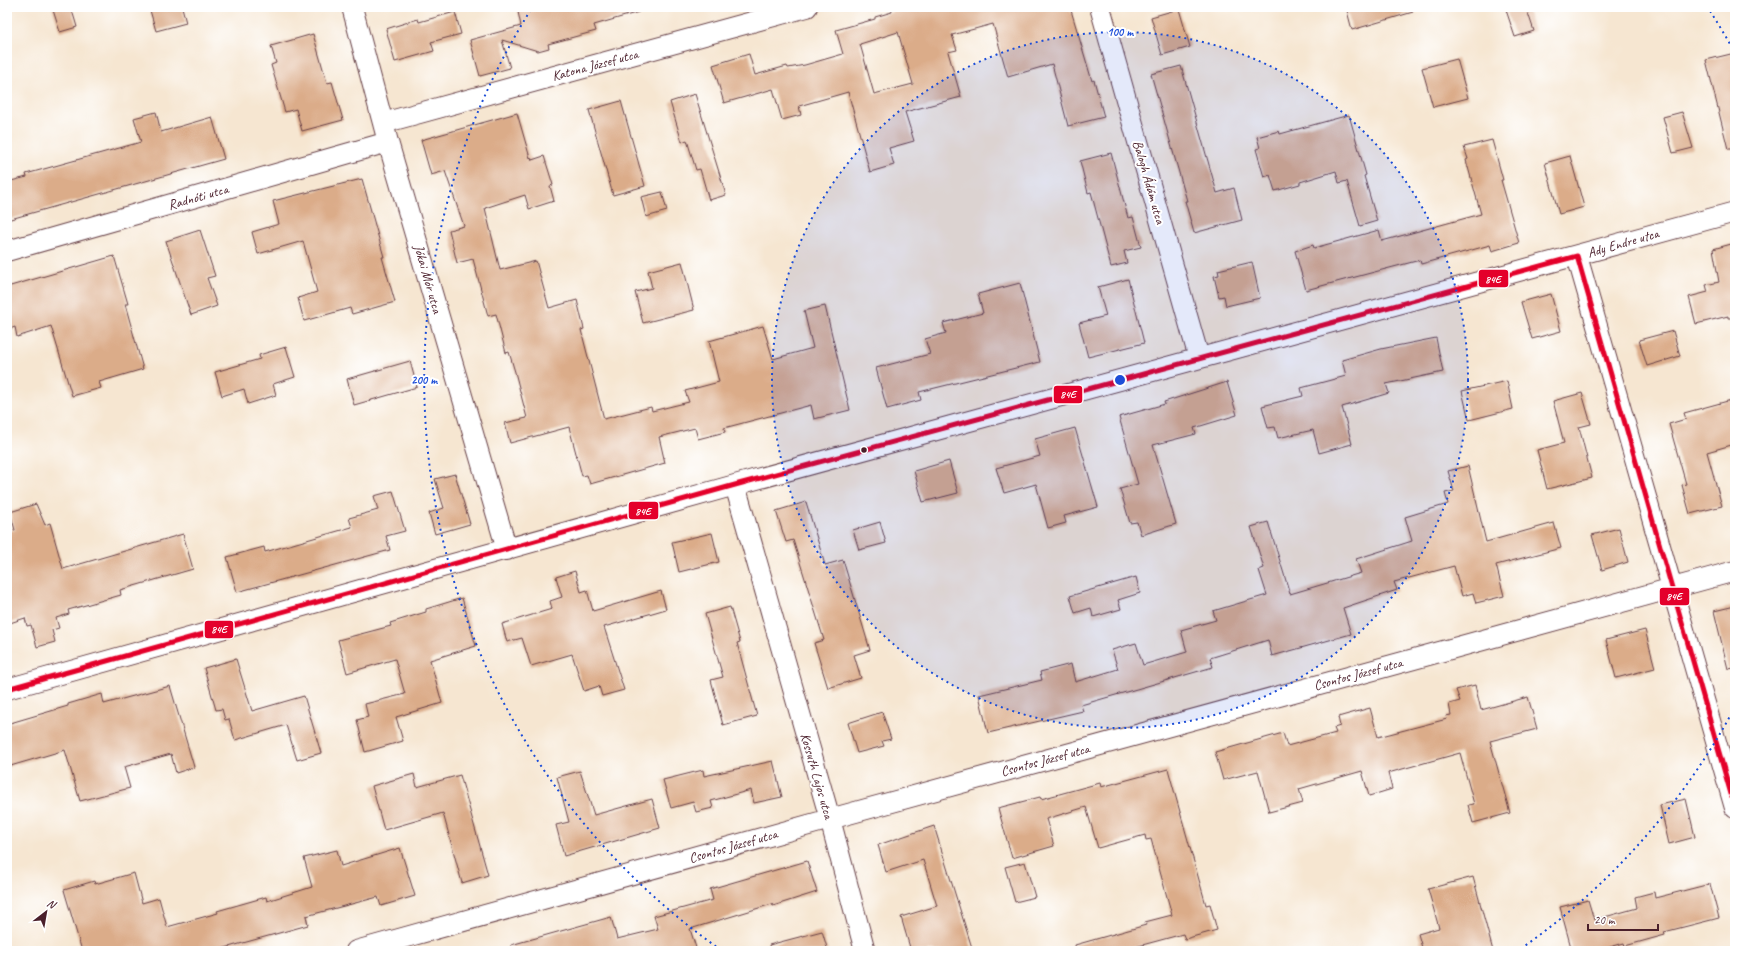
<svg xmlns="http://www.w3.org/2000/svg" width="1742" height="958" font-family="Caveat,sans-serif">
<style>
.building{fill:#dbac89;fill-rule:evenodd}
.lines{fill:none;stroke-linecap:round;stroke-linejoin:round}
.street-casing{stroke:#643d44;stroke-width:22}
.street{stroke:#fff;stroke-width:20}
.bus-1-casing{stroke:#fff;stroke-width:8}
.bus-1{stroke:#e4002b;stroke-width:5}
.ring{fill:none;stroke:#1d4ed8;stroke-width:2;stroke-dasharray:2 4}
.bus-dot{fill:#4a1f2b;stroke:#fff;stroke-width:1.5}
.labels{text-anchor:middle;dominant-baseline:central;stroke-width:4;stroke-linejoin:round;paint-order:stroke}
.street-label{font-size:14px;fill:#4a1f2b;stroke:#fff}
.centre{fill:#1d4ed8;stroke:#fff;stroke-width:2}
.ring-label{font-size:12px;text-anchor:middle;font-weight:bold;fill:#1d4ed8;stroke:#fff;stroke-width:4;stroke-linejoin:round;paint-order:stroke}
.line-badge{stroke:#fff;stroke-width:1.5}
.badge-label{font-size:11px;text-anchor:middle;font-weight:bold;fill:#fff}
</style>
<rect width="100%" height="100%" fill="#fff"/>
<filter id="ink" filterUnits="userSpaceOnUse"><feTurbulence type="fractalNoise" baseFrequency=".025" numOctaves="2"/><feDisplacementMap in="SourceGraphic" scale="8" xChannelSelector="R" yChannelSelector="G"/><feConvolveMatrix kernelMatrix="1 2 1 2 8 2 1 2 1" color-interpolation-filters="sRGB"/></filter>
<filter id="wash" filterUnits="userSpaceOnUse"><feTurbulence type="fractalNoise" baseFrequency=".012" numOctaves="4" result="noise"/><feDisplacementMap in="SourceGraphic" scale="16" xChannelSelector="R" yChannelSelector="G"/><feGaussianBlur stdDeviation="0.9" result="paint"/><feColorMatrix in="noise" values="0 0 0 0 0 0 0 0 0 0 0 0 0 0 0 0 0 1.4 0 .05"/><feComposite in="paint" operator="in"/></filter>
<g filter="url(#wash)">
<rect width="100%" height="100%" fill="#f6e6d1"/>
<g id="blocks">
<path class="building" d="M52 7H71L77 27 60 32Z
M149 7H182L186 23 156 31Z
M517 7H638L639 12 594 25 596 31 548 44 549 48 538 51 502 40 510 68 480 76 470 40 521 26Z
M891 7H1070L1092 81 1094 80 1104 117 1068 126 1052 64 1008 77 993 24 952 35 957 50 948 52 961 97 905 112 914 141 889 148 894 165 870 172 848 92 799 106 801 115 782 120 773 89 724 103 713 65 749 54 755 75 787 66 788 68 805 65 843 54 836 30 875 19V17L892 12ZM898 32 913 84 874 94 860 44Z
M1346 7H1412L1413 12 1352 30Z
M1505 7H1526L1534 31 1515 37Z
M1179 9 1190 47 1162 55 1151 17Z
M455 12 461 34 431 42 434 51 395 62 386 29 418 19 419 22Z
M313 34 327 83 332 82 343 120 302 131 296 109 285 112 271 65 276 63 271 46Z
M1735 53V149H1728L1706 60Z
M1457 59 1468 98 1433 107 1422 68Z
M1181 66 1217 193 1234 188 1242 220 1194 233 1185 201H1187L1151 74Z
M695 94 726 195 709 200 700 169 696 170 687 140 682 142 670 102Z
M621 101 645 186 613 195 589 110Z
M156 112 161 132 212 117 224 159 7 220V182L27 177 26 174 141 142 134 118Z
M1682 112 1693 148 1673 153 1663 117Z
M517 113 530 158 531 157 532 160 544 156 553 185 550 186 554 201 529 209 525 195 485 208 500 270 536 261 549 308 577 300 584 329 581 330 604 419 651 407 652 411 689 402 685 391 719 382 709 341 763 326 773 359 813 348 804 311 825 306 850 410 814 419 811 405 724 428 725 432 698 439 695 428 659 437 665 463 590 484 587 475 582 476 569 427 510 443 505 423 527 418 515 372 509 352 506 353 496 314 488 316 473 259 457 263 449 230 464 226 445 171 431 175 421 140Z
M1349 115 1366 175 1364 176 1377 221 1360 226 1347 181 1339 183 1336 171 1300 182V184L1275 191 1270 175 1264 177 1256 149 1260 148 1257 137 1279 131 1280 134Z
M1492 140 1503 180H1501L1519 243 1492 251 1490 245 1421 264 1420 260 1306 290 1295 251 1313 245 1314 248 1379 230 1382 241 1481 214 1466 160 1468 159 1464 147Z
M1111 153 1128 218 1133 217 1141 247 1124 251 1127 263 1111 267 1091 192 1088 193 1080 161Z
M1570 156 1584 207 1559 214 1545 163Z
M362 179 384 257H382L395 302 352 314 350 308 304 321 298 298 317 292 303 241 258 254 252 232 279 224 273 201Z
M662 192 667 211 646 217 641 197Z
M200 230 215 276 207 278 217 306 191 315 166 241Z
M1735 243V318H1728V316L1696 324 1689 297 1708 292 1706 285 1719 282 1713 249Z
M114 256 128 304H125L143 369 99 382 101 388 72 396 51 326 17 337 15 327 7 330V287Z
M682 262 694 310 643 323 635 292 652 288 648 271Z
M1252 262 1260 298 1226 306 1224 296 1219 297 1214 276 1219 275 1218 270Z
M1128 279 1144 343 1088 357 1079 323 1106 316 1098 287Z
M1020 283 1040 362 919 392 921 400 887 409 876 368 930 354 925 339 946 333 943 323 983 313 978 294Z
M1551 294 1561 331 1532 339 1521 302Z
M1673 331 1680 356 1647 366 1639 340Z
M1436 338 1443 372 1386 384 1389 393 1342 407 1352 444 1319 453 1313 430 1278 438 1275 427 1268 428 1262 406 1303 396 1301 388 1346 376 1342 360 1381 349Z
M286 347 295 377 273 384 276 395 248 404 244 389 222 396 215 372 260 359 259 355Z
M410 361 417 387 354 405 347 379Z
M1507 381 1513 409 1469 420 1462 391Z
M1227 382 1237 415 1194 428 1196 434 1153 445 1176 524 1141 535 1137 522 1130 523 1120 489 1138 484 1119 417 1165 404 1164 402Z
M1582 393 1591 424 1579 427 1592 478 1547 489 1537 450 1564 443 1553 401Z
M1735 399V444L1707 452 1722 506 1690 514 1682 485 1686 484 1669 424 1686 419 1684 413Z
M1075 428 1098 507 1064 516 1066 523 1048 528 1036 484 1004 493 996 468 1040 456 1035 439Z
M949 461 958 493 923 502 914 471Z
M1468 466 1486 542 1554 523 1561 548 1496 565 1504 596 1476 603 1473 593 1462 596 1454 566 1394 582 1397 590 1343 608 1351 634 1272 656 1268 640 1210 658 1213 667 1081 705 1083 711 988 733 979 695 1042 680 1040 672 1071 664 1075 682 1118 669 1112 650 1136 643 1143 665 1187 652 1181 630 1216 620 1213 611 1267 595 1259 570 1264 568 1251 527 1268 522 1290 594 1324 584 1361 573 1356 559 1412 541 1405 517 1448 504 1445 493 1454 491 1448 471Z
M455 474 470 524 435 534 429 513 444 508 435 479Z
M393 491 405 531 386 536 390 550 237 592 227 557 264 547 265 552 352 527 349 518 378 510 374 496Z
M806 502 825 565 843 560 870 650 854 655 861 678 828 688 814 643 824 640 793 540 786 542 776 511Z
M36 504 45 525 50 523 63 569 183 534 193 569 120 590 121 595 68 610 69 614 56 618 59 628 52 630 55 642 37 647 31 625 27 626 25 618 7 624V531L15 530 10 512Z
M880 522 886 543 859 550 853 530Z
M1619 528 1628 562 1602 570 1592 535Z
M712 533 719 562 679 572 672 542Z
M575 571 581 592 587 590 593 611 661 591 666 609 604 627 624 690 602 696 599 686 584 691 572 654 531 666 522 638 507 642 502 624 552 609 550 601 562 597 556 577Z
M1136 577 1140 593 1118 600 1121 609 1093 617 1091 608 1075 613 1070 596Z
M462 598 476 646 430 660 442 703 396 717 403 741 365 752 357 720 368 717 365 704 405 694 395 659 347 673 338 640 391 626 390 623 426 612V609Z
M1735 606V668L1728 669 1714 611Z
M730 607 740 642 737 643 757 716 723 725 711 680 723 677 705 614Z
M1645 630 1655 668 1616 678 1606 640Z
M236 659 252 711 304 696 321 753 297 760 286 725 235 740 229 719 225 720 222 709 216 710 204 668Z
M1475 685 1481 710 1528 697 1537 729 1490 741 1510 813 1473 823 1468 805 1474 804 1460 753 1388 773 1392 789 1369 796 1362 771 1299 789 1303 803 1269 812 1258 771 1223 780 1215 752 1283 733 1287 746 1336 733 1334 728 1340 726 1338 717 1370 708 1378 737 1447 719 1446 716 1451 715 1449 704 1460 701 1456 690Z
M170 686 194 767 176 773 171 754 124 767 130 788 80 801 65 750 7 767V724L68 706V704L102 694 104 704Z
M882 712 891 739 882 741 884 746 857 753 848 723Z
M773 761 782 797 754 803 751 790 711 801 713 808 696 812 693 802 671 808 663 780 703 770 704 776Z
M1168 769 1206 905 1210 904 1217 930 1185 939 1183 934 1120 951H1076L1075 945 1146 925 1145 922 1172 915 1151 839 1146 840 1145 835 1098 848 1086 807 1046 819 1054 846 1012 858 998 808 1040 797 1041 799 1100 783 1101 787Z
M580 771 594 815 652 799 660 828 564 856 556 825 569 822 557 777Z
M414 774 417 787 460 775 488 875 462 883 443 813 384 830 372 786Z
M1686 799 1695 837 1669 844 1660 805Z
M934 826 957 900 973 951H911L901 917 937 906 923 860 886 872 878 845Z
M400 848 415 896 381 906 378 897 306 916 308 925 214 951H82L64 890 94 881 95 884 134 873 142 903 159 898 167 927 218 913 217 911 266 897 267 901 312 887 304 858 337 850 341 866Z
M807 861 817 892 773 906 772 904 690 929 697 951H512L511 945 611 917 617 939 658 929 654 916 713 900 710 889Z
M1025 862 1035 897 1015 902 1005 867Z
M1473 877 1493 951H1423L1418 934 1439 928 1428 889Z
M1710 884 1719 918 1664 932 1665 935 1625 946 1624 943 1596 951H1572L1560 907 1588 900 1594 920 1637 908 1635 897 1654 892 1655 898Z
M822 931 828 951H770L769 945Z"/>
</g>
</g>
<g filter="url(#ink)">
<use href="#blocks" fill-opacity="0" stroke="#643d44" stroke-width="1"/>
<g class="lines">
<defs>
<path id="street" d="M352 7 388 142 507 550
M1100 7 1199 358
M383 123 807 7
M7 251 388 142
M1577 256 1735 808
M735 485 830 819 865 951
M7 689 735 485 1735 212
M356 951 830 819 1735 571"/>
</defs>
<use href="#street" class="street-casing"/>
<use href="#street" class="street"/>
<defs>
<path id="bus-1" d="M7 689 735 485 1577 256 1735 808"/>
</defs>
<use href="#bus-1" class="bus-1-casing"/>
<use href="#bus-1" class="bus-1"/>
</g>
</g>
<circle cx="1120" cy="380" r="348" fill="#1d4ed8" fill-opacity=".12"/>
<g class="ring">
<circle cx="1120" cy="380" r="348"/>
<path d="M1735 707A696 696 0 0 1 1519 950M721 950A696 696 0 0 1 530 11M1710 11A696 696 0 0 1 1735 53"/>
</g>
<circle class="bus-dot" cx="864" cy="450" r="3.5"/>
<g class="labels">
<g class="street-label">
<text transform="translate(595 65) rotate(-15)">Katona József utca</text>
<text transform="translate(1149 182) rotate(74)">Balogh Ádám utca</text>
<text transform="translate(198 197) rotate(-16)">Radnóti utca</text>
<text transform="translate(1623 243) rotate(-16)">Ady Endre utca</text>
<text transform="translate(428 279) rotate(74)">Jókai Mór utca</text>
<text transform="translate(1358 674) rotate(-15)">Csontos József utca</text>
<text transform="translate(1045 760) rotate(-15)">Csontos József utca</text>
<text transform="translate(817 776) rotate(74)">Kossuth Lajos utca</text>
<text transform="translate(733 846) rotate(-16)">Csontos József utca</text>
</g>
</g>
<circle cx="1120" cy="380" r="6" class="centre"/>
<g class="ring-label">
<text x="1120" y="36">100 m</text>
<text x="424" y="384">200 m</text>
</g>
<g class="line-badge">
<rect x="1478" y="269" width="31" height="19" rx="4" fill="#e4002b"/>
<rect x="1053" y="385" width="30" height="19" rx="4" fill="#e4002b"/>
<rect x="628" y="501" width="31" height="19" rx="4" fill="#e4002b"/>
<rect x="1659" y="587" width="31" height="19" rx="4" fill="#e4002b"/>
<rect x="204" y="620" width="30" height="19" rx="4" fill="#e4002b"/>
</g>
<g class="badge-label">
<text x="1493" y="283">84E</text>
<text x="1068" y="398">84E</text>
<text x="643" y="515">84E</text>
<text x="1674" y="600">84E</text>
<text x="219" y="633">84E</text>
</g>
<rect width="1742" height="958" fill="none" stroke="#fff" stroke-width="24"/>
<g transform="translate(46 912) rotate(31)" stroke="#ffffff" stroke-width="3" paint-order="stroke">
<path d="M0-3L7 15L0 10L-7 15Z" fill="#4a1f2b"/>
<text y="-6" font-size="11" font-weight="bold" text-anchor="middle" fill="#4a1f2b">N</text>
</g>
<path d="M1588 924v6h70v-6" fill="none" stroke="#4a1f2b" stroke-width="2"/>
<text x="1594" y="924" font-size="12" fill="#4a1f2b" stroke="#ffffff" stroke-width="3" paint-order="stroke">20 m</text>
</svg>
